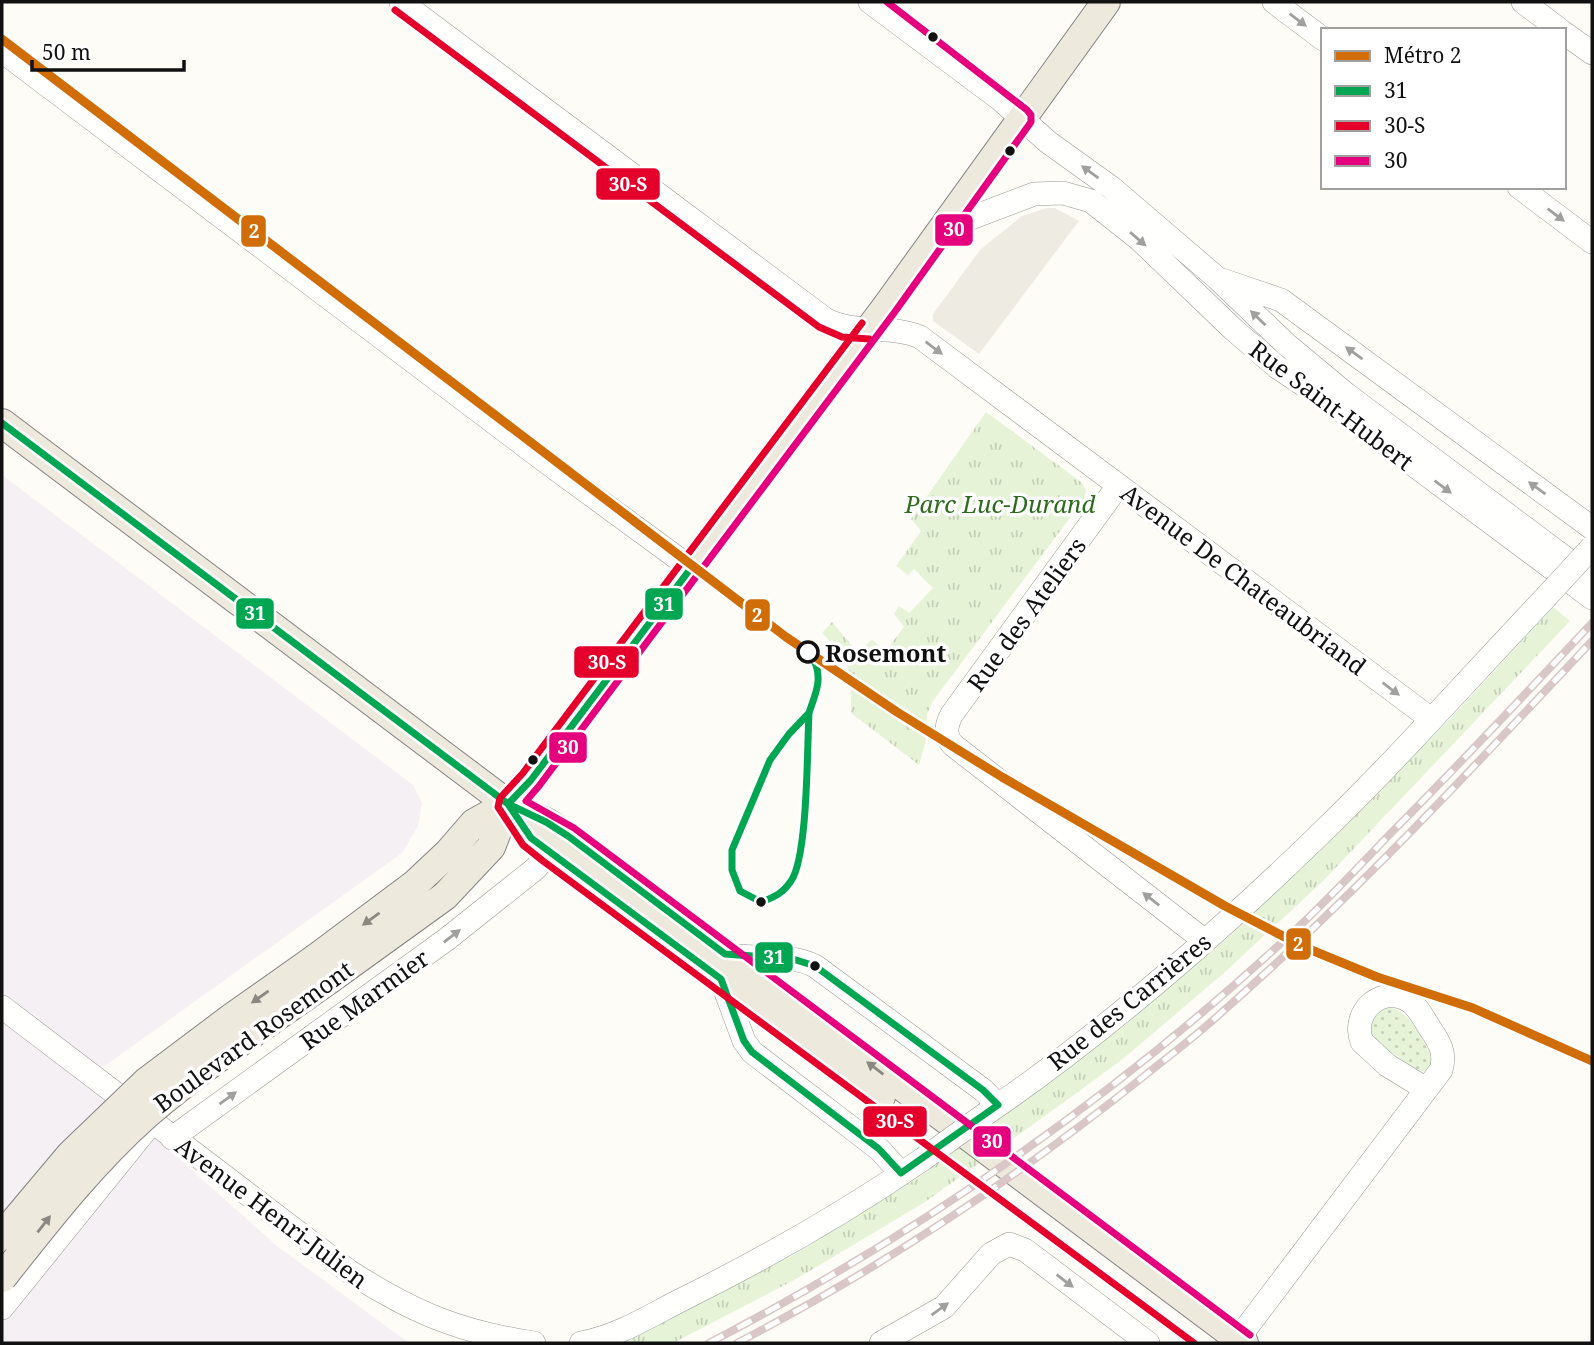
<svg xmlns="http://www.w3.org/2000/svg" width="1594" height="1345" font-family="'Noto Serif',serif">
<style>
.industrial{fill:#f5f0f3}
.grass{fill:url(#grass-dots)}
.park{fill:url(#park-tufts)}
.plaza{fill:#edebe2}
.lines{fill:none;stroke-linecap:round;stroke-linejoin:round}
.minor-casing{stroke:#979795;stroke-width:24}
.major-casing{stroke:#858482;stroke-width:30}
.minor{stroke:#fffffe;stroke-width:23}
.major{stroke:#ede9dc;stroke-width:28}
.rail-casing{stroke:#d9c6c7;stroke-width:8}
.rail{stroke:#fff;stroke-width:5;stroke-dasharray:16;stroke-linecap:butt}
.minor-bridge-casing{stroke:#979795;stroke-width:24;stroke-linecap:butt}
.major-bridge-casing{stroke:#858482;stroke-width:30;stroke-linecap:butt}
.minor-bridge{stroke:#fffffe;stroke-width:23}
.major-bridge{stroke:#ede9dc;stroke-width:28}
.bus-1-casing{stroke:#fff;stroke-width:12}
.bus-2-casing{stroke:#fff;stroke-width:12}
.bus-3-casing{stroke:#fff;stroke-width:12}
.bus-1{stroke:#00a651;stroke-width:7}
.bus-2{stroke:#e4002b;stroke-width:7}
.bus-3{stroke:#e5007d;stroke-width:7}
.metro-1-casing{stroke:#fff;stroke-width:14}
.metro-1{stroke:#d06d07;stroke-width:9}
.oneway{fill:#a0a09f}
.oneway2{fill:#8a8881}
.bus-dot{fill:#111;stroke:#fff;stroke-width:2.5}
.stop-dot{fill:#fff;stroke:#111;stroke-width:3.5}
.labels{text-anchor:middle;dominant-baseline:central;stroke-width:7;stroke-linejoin:round;paint-order:stroke}
.street-label{font-size:24px;fill:#111;stroke:#fff}
.park-label{font-size:24px;font-style:italic;fill:#2f6b1f;stroke:#fff}
.stop-label{font-size:24px;font-weight:bold;fill:#111;stroke:#fff;text-anchor:start}
.line-badge{stroke:#fff;stroke-width:2.5}
.badge-label{font-size:19px;text-anchor:middle;font-weight:bold;fill:#fff}
</style>
<defs>
<pattern id="grass-dots" width="8" height="8" patternUnits="userSpaceOnUse" patternTransform="scale(1.75)"><rect width="8" height="8" fill="#e7f3d7"/><path d="M2 2h.1M6 6h.1" fill="none" stroke="#c5cfb8" stroke-width="1.8" stroke-linecap="round"/></pattern>
<pattern id="park-tufts" width="24" height="20" patternUnits="userSpaceOnUse" patternTransform="scale(1.75)"><rect width="24" height="20" fill="#e7f3d7"/><path d="M3 7l-1-3M5 7V3M7 7l1-3M15 17l-1-3M17 17v-4M19 17l1-3" fill="none" stroke="#c5cfb8"/></pattern>
</defs>
<rect width="100%" height="100%" fill="#fdfcf7"/>
<path class="industrial" d="M2 475 413 785 422 803 418 826 402 853 88 1078 277 1246 409 1343H2Z"/>
<path class="grass" d="M1386 1007C1410 1008 1421 1039 1432 1056L1433 1063 1427 1071C1415 1072 1406 1062 1397 1056 1376 1043 1353 1024 1386 1007Z"/>
<path class="park" d="M986 412 1081 482 1086 490 1084 499 933 701 927 714 926 740 919 765 851 713C851 671 853 663 822 633L832 622 859 654 872 639 885 652 904 627 894 614 899 606 909 613 933 588 914 569 908 575 896 566 921 531 911 519Z
M1553 607 1570 621 1324 880 1225 972 1124 1058 1078 1092 925 1202 798 1278 673 1343H620L795 1254 916 1179 1125 1025 1232 934 1343 826 1453 716Z"/>
<path class="plaza" d="M1047 208H1055L1079 221 979 354 933 321V314L980 250 1022 216Z"/>
<g class="lines">
<defs>
<path id="minor" d="M401 2 825 319C854 335 889 324 920 337L1431 719
M870 2 1001 100 1048 142 1112 188 1217 278 1286 344 1346 394 1592 578
M1274 2 1323 39
M1523 2 1560 30
M1564 33 1592 53
M2 51 545 461 691 568
M1519 187 1592 242
M942 229 1034 194 1063 193 1091 201 1139 239 1234 330 1277 367 1328 401 1592 598
M1222 280 1281 300 1592 528
M1118 486 952 714C946 725 944 736 953 745L1205 941
M725 954C755 961 787 952 815 966L983 1090 998 1105
M721 979 744 1041 752 1052 879 1149 901 1173
M2 1007 350 1272C413 1312 459 1332 534 1343
M987 1113C1105 1032 1214 937 1316 838 1396 761 1470 677 1546 597
M172 1138 447 939 535 869 550 853
M2 1308 145 1131
M1238 1339 1441 1070C1446 1054 1440 1043 1431 1030 1425 1021 1420 1010 1412 1003 1384 982 1350 1011 1362 1042L1387 1065 1426 1089
M581 1343C616 1337 648 1317 679 1301 764 1259 845 1213 923 1159
M881 1343 944 1307 991 1254 1009 1244 1025 1250 1148 1343"/>
<path id="major" d="M2 423 508 804 546 822 568 836 1244 1343
M508 804 531 838 881 1097
M316 958 415 884 448 853 474 823 508 804 531 780 886 307 1106 2
M330 979 445 896 491 847 508 804"/>
</defs>
<use href="#minor" class="minor-casing"/>
<use href="#major" class="major-casing"/>
<use href="#minor" class="minor"/>
<use href="#major" class="major"/>
<defs>
<path id="rail" d="M709 1343C921 1233 1116 1096 1292 933 1327 901 1360 865 1393 831 1461 763 1526 693 1592 623
M737 1343C881 1268 1017 1178 1143 1077 1169 1056 1196 1036 1221 1013 1353 897 1472 769 1592 641"/>
</defs>
<use href="#rail" class="rail-casing"/>
<use href="#rail" class="rail"/>
<defs>
<path id="minor-bridge" d="M1546 597 1592 547
M923 1159 987 1113"/>
<path id="major-bridge" d="M2 1236 71 1154 146 1082 231 1018 316 958
M2 1278C47 1221 92 1163 146 1115 204 1065 268 1023 330 979"/>
</defs>
<use href="#minor-bridge" class="minor-bridge-casing"/>
<use href="#major-bridge" class="major-bridge-casing"/>
<use href="#minor-bridge" class="minor-bridge"/>
<use href="#major-bridge" class="major-bridge"/>
<defs>
<path id="bus-1" d="M2 423 508 804
M809 713C807 748 808 857 791 881 783 893 775 897 761 902L740 891 732 870V850L770 760 789 734Z
M508 804 546 822 568 836 725 954 793 959 815 966 983 1090 998 1105 901 1173 879 1149 752 1052 744 1041 721 979 531 838Z
M508 804 531 780 691 568C712 583 811 648 816 665 822 682 814 697 809 713"/>
<path id="bus-2" d="M395 10 819 327 842 337 869 339
M862 323 523 773 500 798 498 807 523 845 543 861 1194 1343"/>
<path id="bus-3" d="M887 2 1027 110 1031 115V122L894 313 539 786 526 801 574 828 1250 1335"/>
</defs>
<use href="#bus-1" class="bus-1-casing"/>
<use href="#bus-2" class="bus-2-casing"/>
<use href="#bus-3" class="bus-3-casing"/>
<use href="#bus-1" class="bus-1"/>
<use href="#bus-2" class="bus-2"/>
<use href="#bus-3" class="bus-3"/>
<defs>
<path id="metro-1" d="M2 39 786 637 897 712 1002 777 1225 906 1304 947 1377 977 1473 1008 1592 1061"/>
</defs>
<use href="#metro-1" class="metro-1-casing"/>
<use href="#metro-1" class="metro-1"/>
</g>
<defs><path id="oneway-solid" d="M-6-.8H1V-3.2L6.5 0L1 3.2V.8H-6Z" transform="scale(1.75)"/></defs>
<g class="oneway">
<use href="#oneway-solid" transform="translate(1298 20) rotate(37)"/>
<use href="#oneway-solid" transform="translate(1090 172) rotate(-144)"/>
<use href="#oneway-solid" transform="translate(1556 215) rotate(37)"/>
<use href="#oneway-solid" transform="translate(1138 239) rotate(41)"/>
<use href="#oneway-solid" transform="translate(1258 318) rotate(-136)"/>
<use href="#oneway-solid" transform="translate(934 348) rotate(37)"/>
<use href="#oneway-solid" transform="translate(1354 353) rotate(-144)"/>
<use href="#oneway-solid" transform="translate(1443 487) rotate(37)"/>
<use href="#oneway-solid" transform="translate(1537 488) rotate(-144)"/>
<use href="#oneway-solid" transform="translate(1391 689) rotate(37)"/>
<use href="#oneway-solid" transform="translate(1151 899) rotate(-142)"/>
<use href="#oneway-solid" transform="translate(452 936) rotate(-38)"/>
<use href="#oneway-solid" transform="translate(228 1098) rotate(-36)"/>
<use href="#oneway-solid" transform="translate(1065 1281) rotate(37)"/>
<use href="#oneway-solid" transform="translate(940 1309) rotate(-36)"/>
</g>
<g class="oneway2">
<use href="#oneway-solid" transform="translate(371 919) rotate(144)"/>
<use href="#oneway-solid" transform="translate(260 997) rotate(145)"/>
<use href="#oneway-solid" transform="translate(875 1068) rotate(-143)"/>
<use href="#oneway-solid" transform="translate(44 1224) rotate(-52)"/>
</g>
<g class="bus-dot">
<circle cx="933" cy="37" r="6"/>
<circle cx="1010" cy="151" r="6"/>
<circle cx="533" cy="760" r="6"/>
<circle cx="761" cy="902" r="6"/>
<circle cx="815" cy="966" r="6"/>
</g>
<circle class="stop-dot" cx="808" cy="652" r="10"/>
<g class="labels">
<g class="street-label">
<text transform="translate(1332 405) rotate(37)">Rue Saint-Hubert</text>
<text transform="translate(1244 579) rotate(37)">Avenue De Chateaubriand</text>
<text transform="translate(1026 614) rotate(-54)">Rue des Ateliers</text>
<text transform="translate(364 999) rotate(-36)">Rue Marmier</text>
<text transform="translate(1129 1001) rotate(-39)">Rue des Carrières</text>
<text transform="translate(253 1036) rotate(-36)">Boulevard Rosemont</text>
<text transform="translate(272 1212) rotate(37)">Avenue Henri-Julien</text>
</g>
<g class="park-label">
<text x="1000" y="503">Parc Luc-Durand</text>
</g>
<g class="stop-label">
<text x="825" y="652">Rosemont</text>
</g>
</g>
<g class="line-badge">
<rect x="595" y="167" width="66" height="34" rx="7" fill="#e4002b"/>
<rect x="934" y="213" width="40" height="34" rx="7" fill="#e5007d"/>
<rect x="240" y="214" width="27" height="34" rx="7" fill="#d06d07"/>
<rect x="644" y="587" width="40" height="34" rx="7" fill="#00a651"/>
<rect x="235" y="597" width="40" height="33" rx="7" fill="#00a651"/>
<rect x="744" y="598" width="27" height="34" rx="7" fill="#d06d07"/>
<rect x="573" y="645" width="67" height="34" rx="7" fill="#e4002b"/>
<rect x="548" y="731" width="40" height="33" rx="7" fill="#e5007d"/>
<rect x="1285" y="927" width="27" height="34" rx="7" fill="#d06d07"/>
<rect x="754" y="941" width="40" height="33" rx="7" fill="#00a651"/>
<rect x="862" y="1105" width="66" height="33" rx="7" fill="#e4002b"/>
<rect x="972" y="1125" width="40" height="33" rx="7" fill="#e5007d"/>
</g>
<g class="badge-label">
<text x="628" y="191">30-S</text>
<text x="954" y="236">30</text>
<text x="254" y="238">2</text>
<text x="664" y="611">31</text>
<text x="255" y="620">31</text>
<text x="757" y="622">2</text>
<text x="607" y="669">30-S</text>
<text x="568" y="754">30</text>
<text x="1298" y="951">2</text>
<text x="774" y="964">31</text>
<text x="895" y="1128">30-S</text>
<text x="992" y="1148">30</text>
</g>
<rect width="1594" height="1345" fill="none" stroke="#111111" stroke-width="7"/>
<rect x="1321" y="28" width="245" height="161" fill="#ffffff" stroke="#a0a0a0" stroke-width="2"/>
<rect x="1335" y="51" width="35" height="10" fill="#d06d07" stroke="#a0a0a0" stroke-width="2"/>
<text x="1384" y="63" font-size="21" fill="#111111">Métro 2</text>
<rect x="1335" y="86" width="35" height="10" fill="#00a651" stroke="#a0a0a0" stroke-width="2"/>
<text x="1384" y="98" font-size="21" fill="#111111">31</text>
<rect x="1335" y="121" width="35" height="10" fill="#e4002b" stroke="#a0a0a0" stroke-width="2"/>
<text x="1384" y="133" font-size="21" fill="#111111">30-S</text>
<rect x="1335" y="156" width="35" height="10" fill="#e5007d" stroke="#a0a0a0" stroke-width="2"/>
<text x="1384" y="168" font-size="21" fill="#111111">30</text>
<path d="M32 60v10h152v-10" fill="none" stroke="#111111" stroke-width="3.5"/>
<text x="42" y="60" font-size="21" fill="#111111" stroke="#ffffff" stroke-width="5" paint-order="stroke">50 m</text>
</svg>
